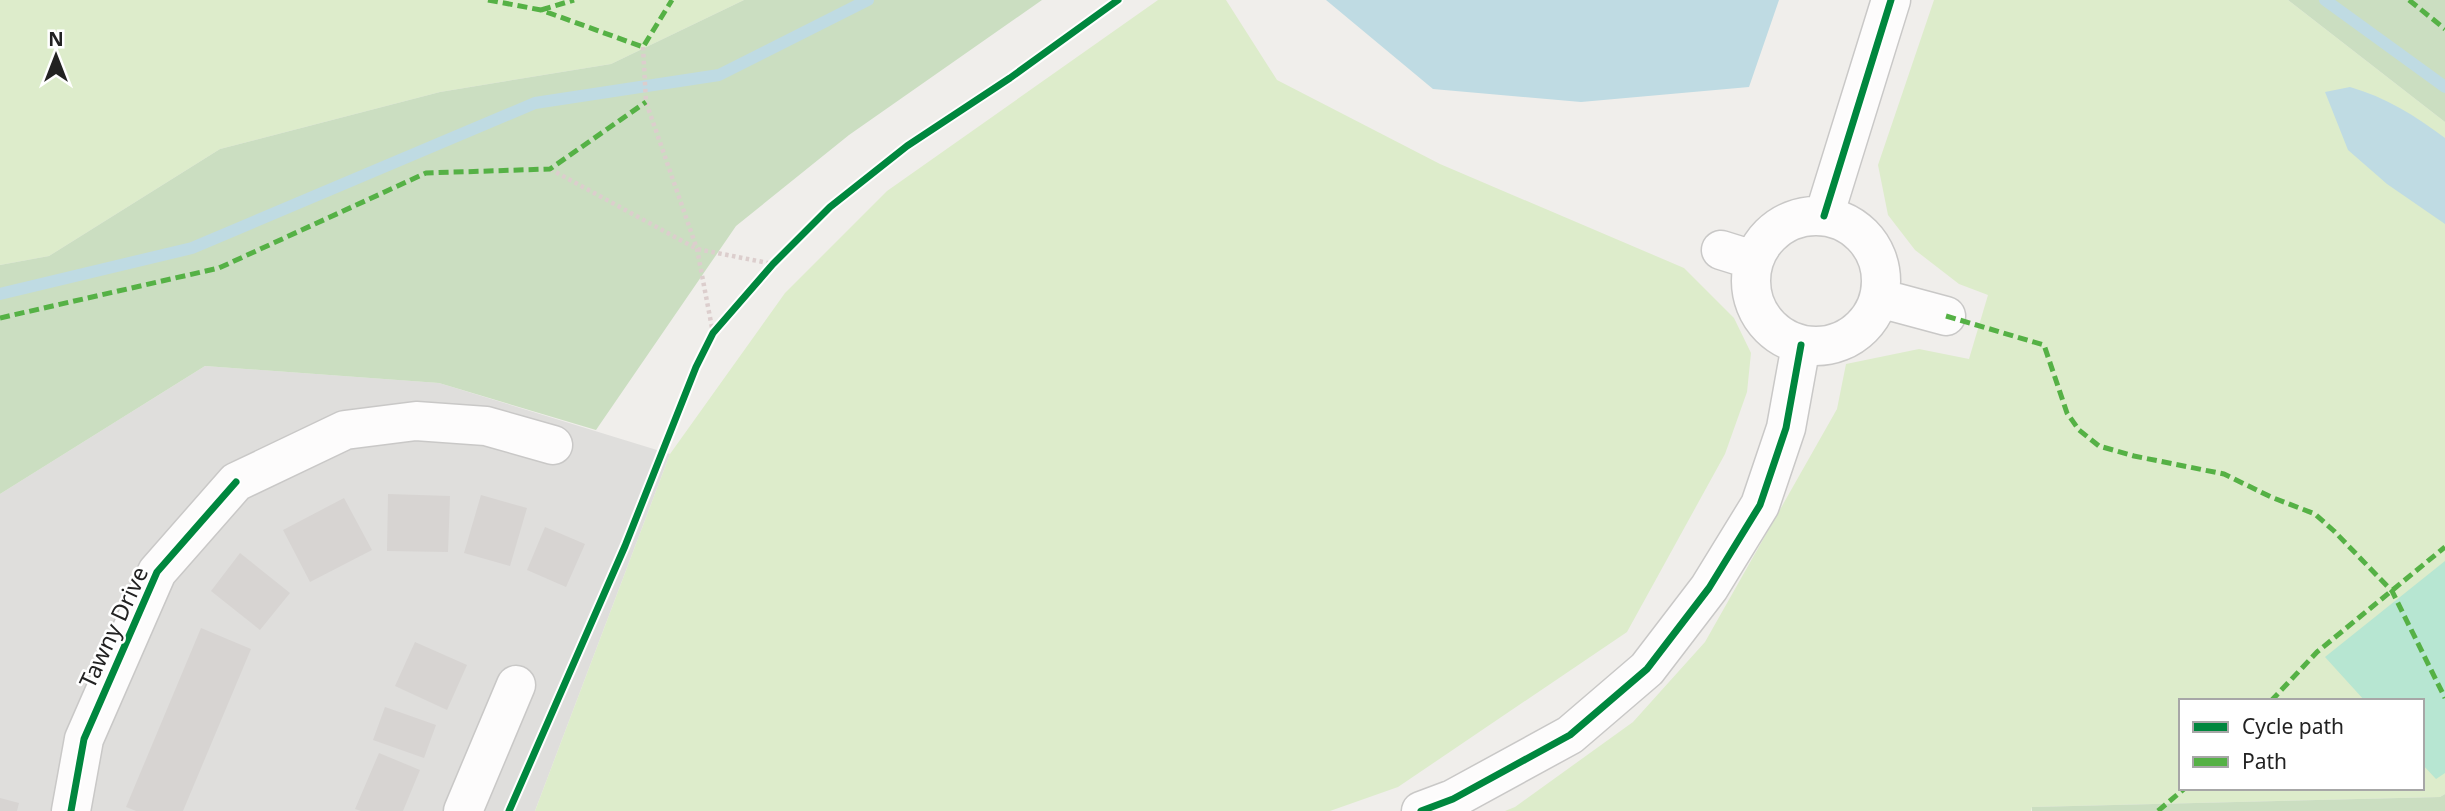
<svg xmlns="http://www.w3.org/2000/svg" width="2445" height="811" font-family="'Noto Sans',sans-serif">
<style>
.residential{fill:#dfdedc}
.grass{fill:#ddeccb;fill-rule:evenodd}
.forest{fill:#cbdec1}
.pitch{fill:#b7e6d2}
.water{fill:#bfdbe3}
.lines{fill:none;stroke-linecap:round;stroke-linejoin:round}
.stream{stroke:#bfdbe3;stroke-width:12}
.building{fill:#d7d4d2}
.minor-casing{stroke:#c9c8c7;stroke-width:41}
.path{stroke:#dccecd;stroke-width:4.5;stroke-dasharray:3.5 3.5;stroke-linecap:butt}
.minor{stroke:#fdfcfc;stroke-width:38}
.quiet{stroke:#55b145;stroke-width:5;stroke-dasharray:10 5;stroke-linecap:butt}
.cycleway-casing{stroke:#fff;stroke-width:11}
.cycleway{stroke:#00873e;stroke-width:7}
.labels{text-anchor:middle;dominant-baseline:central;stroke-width:5;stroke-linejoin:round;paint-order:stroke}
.street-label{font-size:23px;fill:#222;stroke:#fff}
</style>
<rect width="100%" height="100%" fill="#f0eeeb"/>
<path class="residential" d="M205 366 439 383 670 454 535 811H0V494Z"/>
<path class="grass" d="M0 0H744L611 64 440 92 220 149 49 256 0 265Z
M1158 0H1226L1277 80 1440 164 1684 268 1734 318 1751 353 1747 392 1725 454 1627 632 1398 787 1330 811H535L670 454 785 293 887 191Z
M1934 0H2288L2445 122V794L2440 797 2032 807 2031 811H1505L1515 807 1633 722 1705 642 1837 409 1846 364 1919 349 1969 359 1988 295 1959 284 1915 250 1888 215 1878 165ZM2181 701H2422V788H2181Z"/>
<path class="forest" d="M744 0H1042L849 135 736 226 596 430 439 383 205 366 0 494V265L49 256 220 149 440 92 611 64Z
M2288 0H2445V122Z
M2445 794V811H2032V807L2440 797Z"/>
<path class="pitch" d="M2445 561V773L2436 779 2422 764V701H2365L2325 657Z"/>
<path class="water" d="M1326 0H1779L1749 87 1581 102 1433 89Z
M2350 87C2385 97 2416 116 2445 138V224L2387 184 2348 150 2325 92Z"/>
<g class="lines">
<path class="stream" d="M2325 0 2445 87
M0 294 192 248 535 103 719 75 868 0"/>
</g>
<path class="building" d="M388 494 450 496 448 552 387 551Z
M481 495 527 508 510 566 464 553Z
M344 498 372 550 310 582 283 530Z
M545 527 585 544 566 587 527 570Z
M240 553 290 593 260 630 211 591Z
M201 628 251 649 183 811H136L126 807Z
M415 642 467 665 447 710 395 686Z
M385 707 436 725 424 758 373 740Z
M379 753 420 770 403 811H361L355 809Z
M0 798 19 803 17 811H0Z"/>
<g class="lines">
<defs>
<path id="minor" d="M1824 216 1891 0
M1751 281a65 65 0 1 1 130 0a65 65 0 1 1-130 0Z
M1721 250 1753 260
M1879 298 1946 316
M71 811 84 739 157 572 236 482 345 430 416 421 486 426 553 445
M463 811 516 685
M1421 811 1453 799 1570 735 1647 669 1709 588 1760 505 1786 428 1801 345"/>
</defs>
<use href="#minor" class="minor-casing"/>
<path class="path" d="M643 47 646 102 697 249 713 333
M550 169 697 249 773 264"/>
<use href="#minor" class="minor"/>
<path class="quiet" d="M488 0 541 10 643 47 672 0
M2409 0 2445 29
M541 10 574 0
M1946 316 2044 345 2067 413 2079 430 2099 446 2134 456 2224 474 2271 497 2315 514 2334 531 2392 591 2445 698
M0 318 219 268 426 173 550 169 646 102
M2271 701 2317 652 2445 547
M2158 811 2185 788"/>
<defs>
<path id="cycleway" d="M1824 216 1891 0
M71 811 84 739 157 572 236 482
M509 811 625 546 696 367 713 333 773 264 830 207 907 146 1010 78 1118 0
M1421 811 1453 799 1570 735 1647 669 1709 588 1760 505 1786 428 1801 345"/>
</defs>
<use href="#cycleway" class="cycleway-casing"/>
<use href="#cycleway" class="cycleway"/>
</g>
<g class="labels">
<g class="street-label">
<text transform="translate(113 627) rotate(-65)">Tawny Drive</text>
</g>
</g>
<rect x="2179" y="699" width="245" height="91" fill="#ffffff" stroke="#a7a7a7" stroke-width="2"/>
<rect x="2193" y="722" width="35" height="10" fill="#00873e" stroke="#a7a7a7" stroke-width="2"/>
<text x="2242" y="734" font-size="21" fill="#222222">Cycle path</text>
<rect x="2193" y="757" width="35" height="10" fill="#55b145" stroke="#a7a7a7" stroke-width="2"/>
<text x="2242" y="769" font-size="21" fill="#222222">Path</text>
<g transform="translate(56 56)" stroke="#ffffff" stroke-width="5" paint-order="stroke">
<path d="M0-5L12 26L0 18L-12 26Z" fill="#222222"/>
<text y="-10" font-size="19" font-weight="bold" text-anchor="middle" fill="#222222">N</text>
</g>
</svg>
